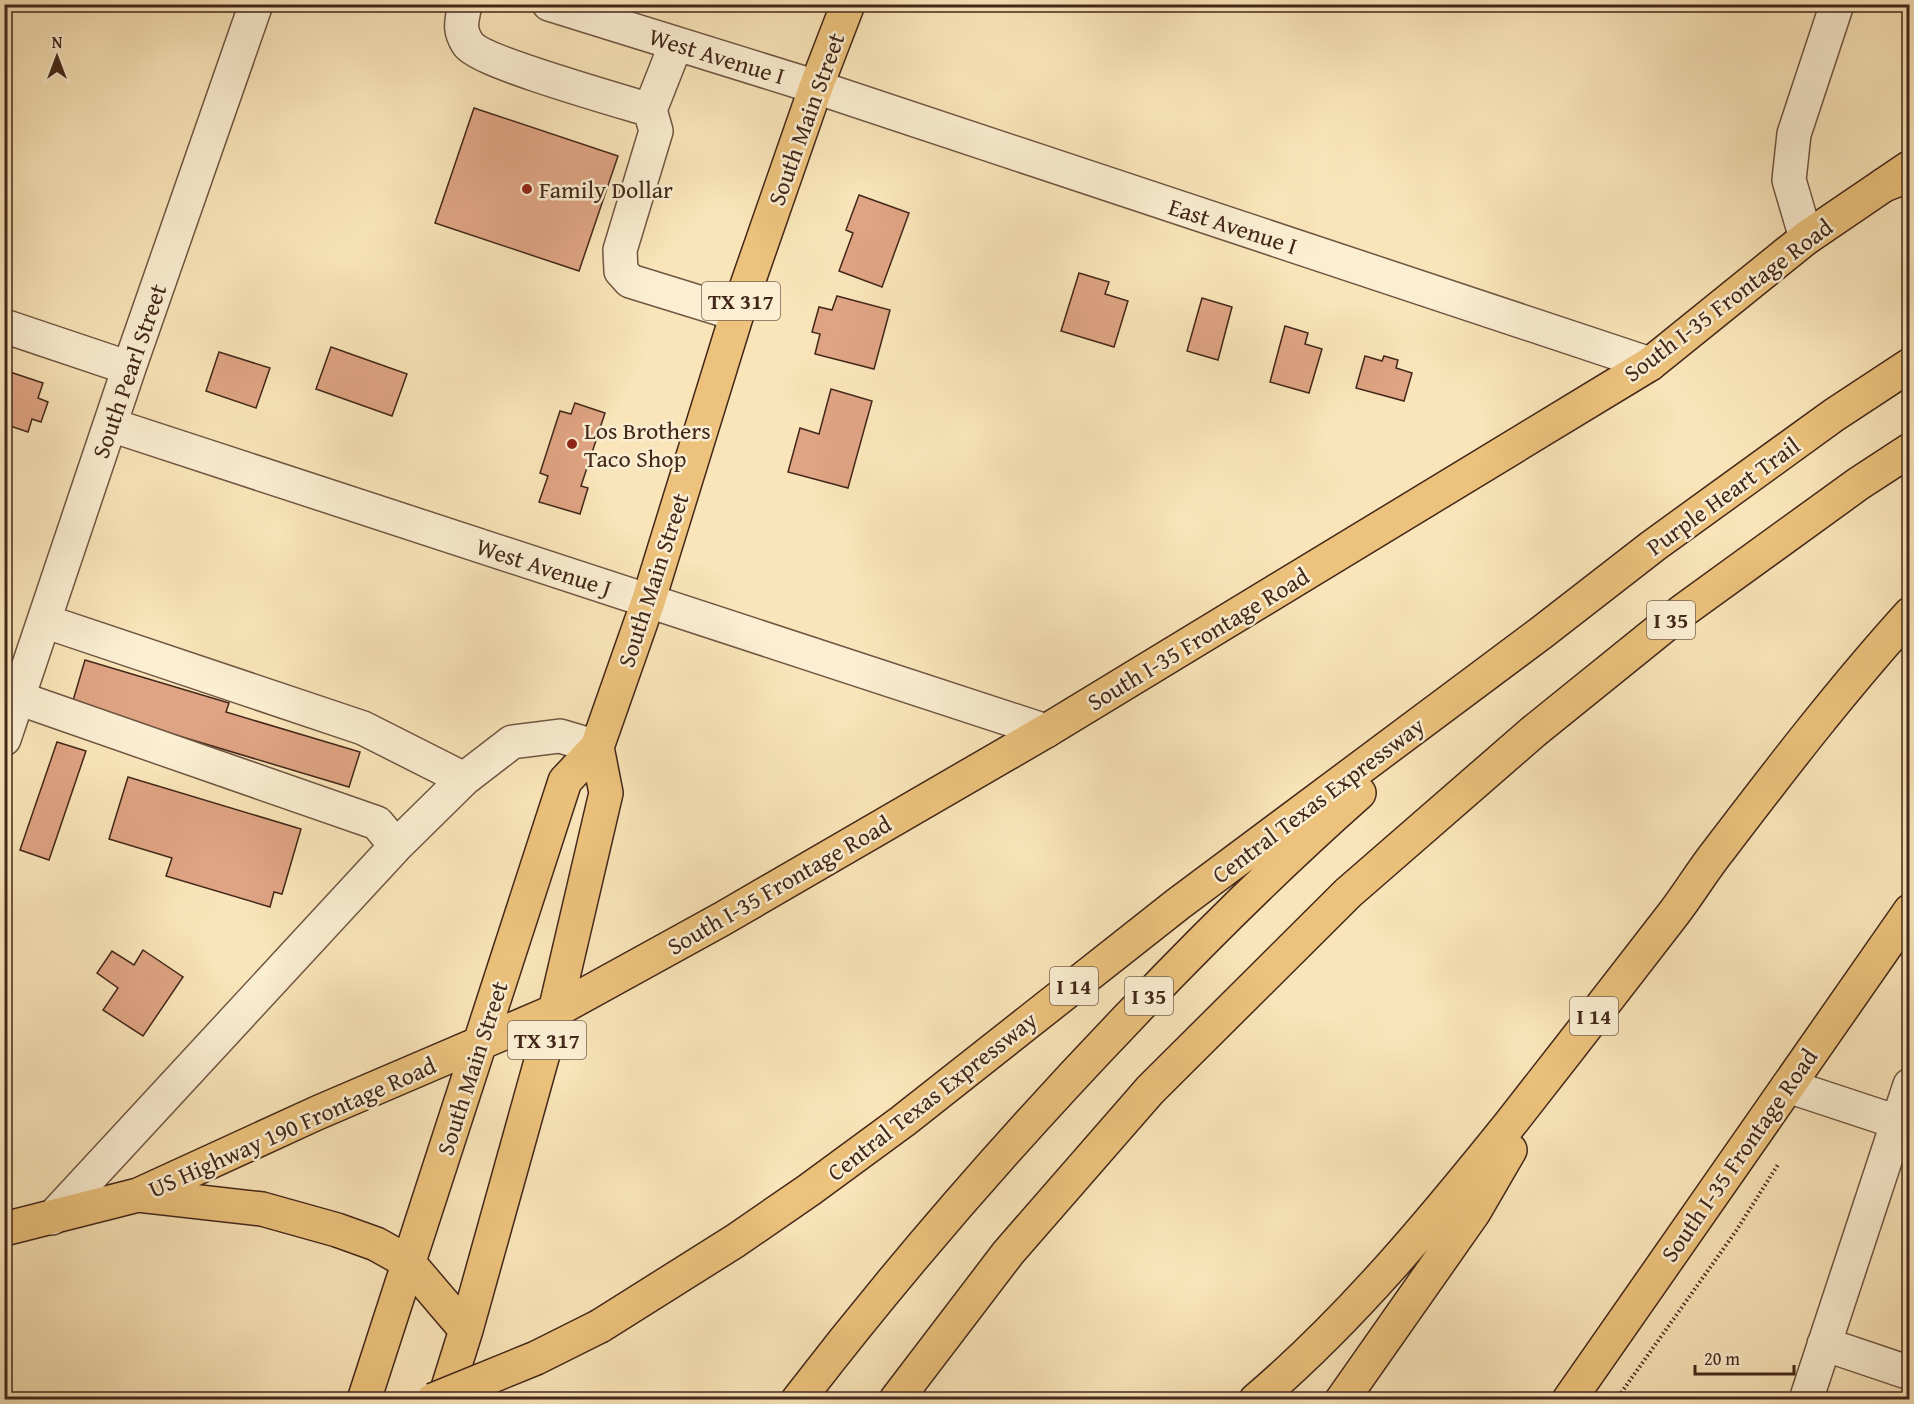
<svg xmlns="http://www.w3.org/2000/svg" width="1914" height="1404" font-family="'Gentium Book Plus',serif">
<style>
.building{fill:#dfa483;stroke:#43271a;stroke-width:1.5}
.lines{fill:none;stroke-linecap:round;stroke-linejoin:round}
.minor-casing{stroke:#705642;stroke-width:36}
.major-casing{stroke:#43271a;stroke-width:36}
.highway-casing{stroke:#43271a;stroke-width:36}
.path{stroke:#43271a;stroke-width:4;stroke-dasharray:1.5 3;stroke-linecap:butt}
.minor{stroke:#fbeed2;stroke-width:33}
.major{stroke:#ecc27c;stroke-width:33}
.highway{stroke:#ecc27c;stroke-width:33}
.highway-bridge-casing{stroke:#43271a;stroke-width:36;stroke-linecap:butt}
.highway-bridge{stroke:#ecc27c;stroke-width:33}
.poi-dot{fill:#8f2418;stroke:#fbeed2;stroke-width:2}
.labels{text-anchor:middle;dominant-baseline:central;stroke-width:5;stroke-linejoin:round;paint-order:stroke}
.shield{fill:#fbeed2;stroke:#7a6351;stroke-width:1.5}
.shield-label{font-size:22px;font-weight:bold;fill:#43271a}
.street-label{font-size:24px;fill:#43271a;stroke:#fbeed2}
.poi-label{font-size:24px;fill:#43271a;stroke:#fbeed2;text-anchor:start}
</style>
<rect width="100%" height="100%" fill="#f9e5b9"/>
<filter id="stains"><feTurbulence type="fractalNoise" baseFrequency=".00333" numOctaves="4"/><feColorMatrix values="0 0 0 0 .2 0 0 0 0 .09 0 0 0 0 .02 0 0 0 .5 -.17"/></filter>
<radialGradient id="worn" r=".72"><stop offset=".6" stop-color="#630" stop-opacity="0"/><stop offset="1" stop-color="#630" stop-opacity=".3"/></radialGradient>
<path class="building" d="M474 108 618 156 579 271 435 223Z
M859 195 909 213 882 287 839 271 853 233 846 230Z
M1079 273 1109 282 1105 294 1128 301 1114 347 1061 331Z
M837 296 890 310 874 369 815 354 820 334 812 332 819 307 832 310Z
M1202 298 1232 307 1218 360 1187 351Z
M1285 326 1308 333 1305 344 1322 349 1309 393 1270 382Z
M331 347 407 374 392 416 316 389Z
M219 352 270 368 256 408 206 391Z
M1365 356 1382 361 1384 356 1398 360 1396 368 1412 373 1404 401 1356 388Z
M4 370 43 383 38 398 48 402 41 422 32 419 28 432 4 424V395L8 387 4 386Z
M831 389 872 401 848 488 788 472 800 428 819 434Z
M575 403 605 413 581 486 588 488 580 514 539 502 548 476 540 473 560 411 571 414Z
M85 660 229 703 226 712 360 752 349 787 72 704Z
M57 742 86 751 49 860 20 850Z
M128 777 301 829 282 894 274 892 270 907 166 876 172 858 109 839Z
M143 950 183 977 143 1036 103 1010 118 988 97 973 112 951 134 965Z"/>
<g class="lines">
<defs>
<path id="minor" d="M465 4C462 21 458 29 468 44 481 62 621 101 650 110L656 131 620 250 621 271 630 281 737 314
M549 4 816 87 1650 364
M650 110 676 44
M1806 238 1789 180 1794 134 1837 4
M4 326 129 368
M111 425 1046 731
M44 621 363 728 464 779
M18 698 377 823 396 846
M4 739 129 368 256 4
M1788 1086 1897 1122 1910 1124
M52 1218 396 846 464 779 512 742 560 736 597 747
M1824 1344 1910 1373
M1806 1400 1910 1085"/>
<path id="major" d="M138 1195 317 1113 555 1011 722 919 1046 731 1650 364 1806 238 1909 168
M4 1229 138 1195 262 1209 337 1230 376 1244 408 1262 466 1330
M364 1400 565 781 597 747 648 602 737 314 816 87 848 4
M444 1400 466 1330 555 1011 606 793 597 747
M1569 1400 1910 911"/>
<path id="highway" d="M1884 185 1910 175
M600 1326 735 1241 809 1190 903 1121 1178 904 1541 633 1653 546 1834 415 1910 365
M798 1400C901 1266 1011 1140 1128 1018 1202 940 1279 864 1359 793
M896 1400 1008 1253 1150 1090 1348 893 1533 732 1684 610 1858 484 1910 450
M1256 1400C1351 1319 1432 1221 1510 1124 1565 1054 1620 983 1674 913 1690 892 1703 870 1719 850 1780 770 1842 689 1910 614
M1342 1400 1474 1212 1510 1150"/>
</defs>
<use href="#minor" class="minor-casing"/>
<use href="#major" class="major-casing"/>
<use href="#highway" class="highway-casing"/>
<path class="path" d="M1616 1400 1736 1231 1779 1163"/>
<use href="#minor" class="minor"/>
<use href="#major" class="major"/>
<use href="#highway" class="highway"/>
<defs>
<path id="highway-bridge" d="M433 1400 536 1358 600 1326"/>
</defs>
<use href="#highway-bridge" class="highway-bridge-casing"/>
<use href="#highway-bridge" class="highway-bridge"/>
</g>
<g class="poi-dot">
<circle cx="527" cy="189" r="6"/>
<circle cx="572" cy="444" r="6"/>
</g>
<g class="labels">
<g class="shield">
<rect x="702" y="282" width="78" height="38" rx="4.5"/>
<rect x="1647" y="601" width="48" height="38" rx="4.5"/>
<rect x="1050" y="967" width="48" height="38" rx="4.5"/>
<rect x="1125" y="977" width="48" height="38" rx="4.5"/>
<rect x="1570" y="997" width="48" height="38" rx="4.5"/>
<rect x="508" y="1021" width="78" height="38" rx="4.5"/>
</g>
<g class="shield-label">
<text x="741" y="301">TX 317</text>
<text x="1671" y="620">I 35</text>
<text x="1074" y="986">I 14</text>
<text x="1149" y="996">I 35</text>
<text x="1594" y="1016">I 14</text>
<text x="547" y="1040">TX 317</text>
</g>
<g class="street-label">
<text transform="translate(717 56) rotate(17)">West Avenue I</text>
<text transform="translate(806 119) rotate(-70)">South Main Street</text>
<text transform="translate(1233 226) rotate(18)">East Avenue I</text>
<text transform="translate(1728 300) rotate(-37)">South I-35 Frontage Road</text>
<text transform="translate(129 371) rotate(-71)">South Pearl Street</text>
<text transform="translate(1723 496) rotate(-36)">Purple Heart Trail</text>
<text transform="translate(544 567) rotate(18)">West Avenue J</text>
<text transform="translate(653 580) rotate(-72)">South Main Street</text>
<text transform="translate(1198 639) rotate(-31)">South I-35 Frontage Road</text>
<text transform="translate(1318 800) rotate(-37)">Central Texas Expressway</text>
<text transform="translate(779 885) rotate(-30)">South I-35 Frontage Road</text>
<text transform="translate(472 1068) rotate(-72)">South Main Street</text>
<text transform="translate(932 1096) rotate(-38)">Central Texas Expressway</text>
<text transform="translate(292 1127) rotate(-24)">US Highway 190 Frontage Road</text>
<text transform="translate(1739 1155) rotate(-55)">South I-35 Frontage Road</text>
</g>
<g class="poi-label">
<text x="539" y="189">Family Dollar</text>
<text x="584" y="430">Los Brothers<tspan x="584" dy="28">Taco Shop</tspan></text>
</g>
</g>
<rect width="1914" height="1404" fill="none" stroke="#f9e5b9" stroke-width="24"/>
<rect x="6" y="6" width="1902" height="1392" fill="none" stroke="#43271a" stroke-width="3"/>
<rect x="12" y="12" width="1890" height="1380" fill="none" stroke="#43271a" stroke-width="1.5"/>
<g transform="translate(57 57)" stroke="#fbeed2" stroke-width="4.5" paint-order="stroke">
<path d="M0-4.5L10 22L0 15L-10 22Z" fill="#43271a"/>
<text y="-9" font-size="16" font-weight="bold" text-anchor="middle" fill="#43271a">N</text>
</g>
<path d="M1695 1365v9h99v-9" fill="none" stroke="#43271a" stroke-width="3"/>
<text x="1704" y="1365" font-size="18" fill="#43271a" stroke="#fbeed2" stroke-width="4.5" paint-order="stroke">20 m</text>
<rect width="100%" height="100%" filter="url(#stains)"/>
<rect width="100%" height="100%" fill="url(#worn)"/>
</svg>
